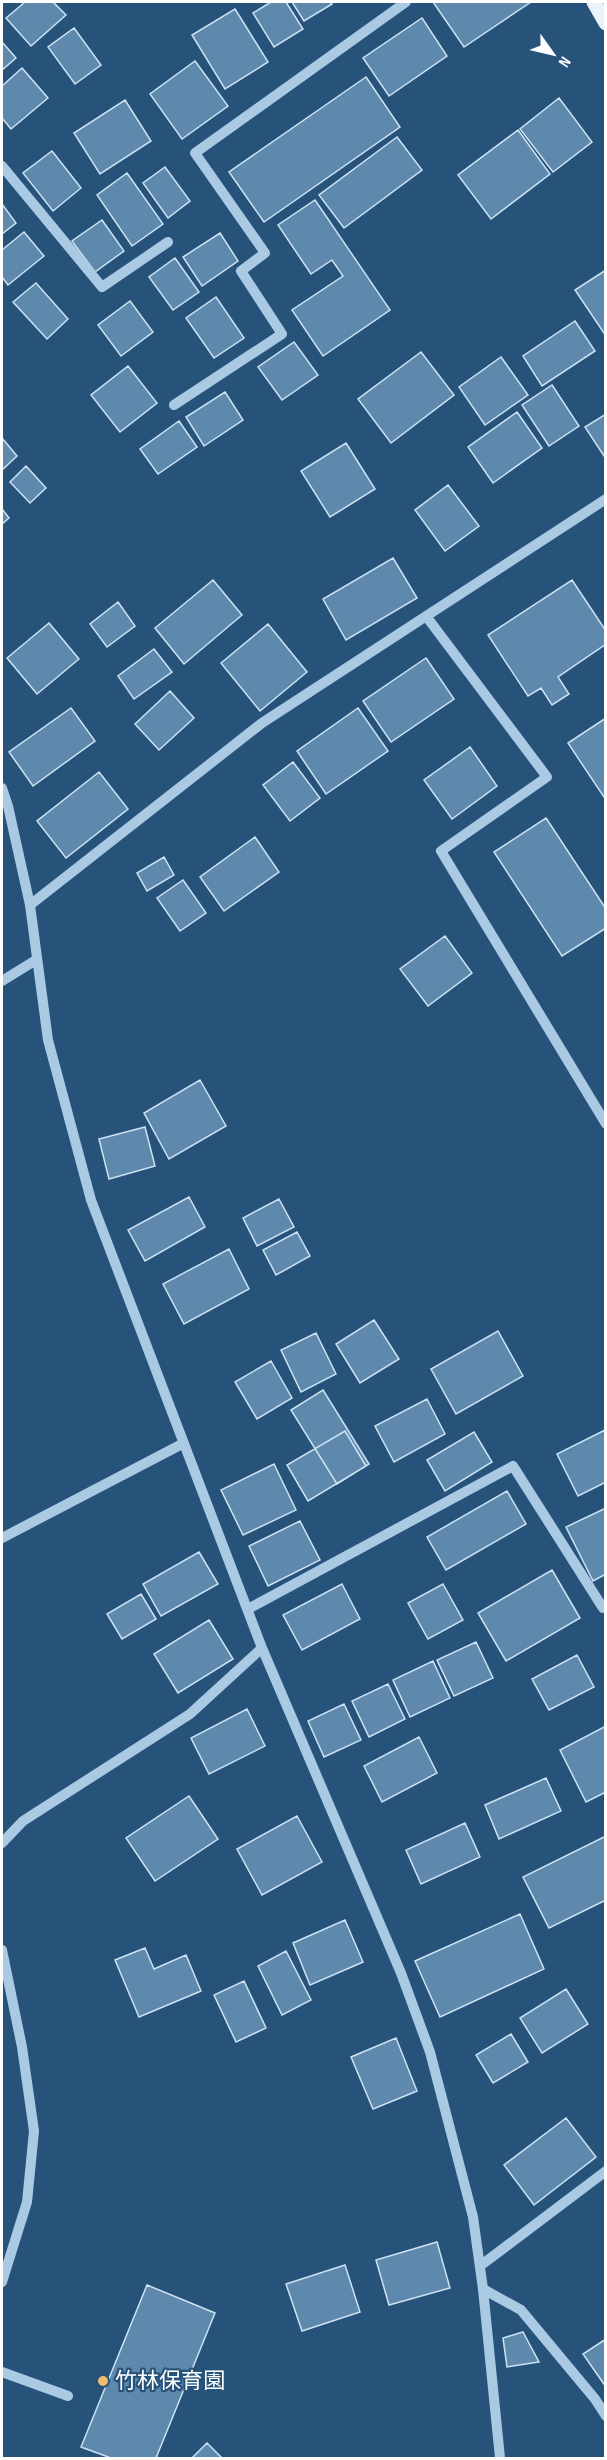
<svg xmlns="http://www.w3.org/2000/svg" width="607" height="2460" font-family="'Sofia Sans Condensed','Noto Sans JP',sans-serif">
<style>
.building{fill:#5f89ac;stroke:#cde2f3;stroke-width:1.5}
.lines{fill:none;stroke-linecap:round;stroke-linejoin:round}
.minor{stroke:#aacae4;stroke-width:10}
.major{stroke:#eaf3fc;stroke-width:15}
.poi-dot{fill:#ecbc70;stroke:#27537b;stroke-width:2}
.labels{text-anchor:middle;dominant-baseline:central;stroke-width:4.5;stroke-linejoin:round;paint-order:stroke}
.poi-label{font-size:22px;fill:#fff;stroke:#27537b;text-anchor:start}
</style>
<rect width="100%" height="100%" fill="#27537b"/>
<path class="building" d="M25 2H53L66 15 31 46 6 18Z
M271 2H286L303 29 274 47 253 13Z
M292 2H330L332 4 304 21Z
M433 2H531L464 47Z
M235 9 268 62 225 89 192 35Z
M422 18 447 56 389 96 363 58Z
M74 28 101 65 75 84 48 47Z
M2 42 16 58 2 70Z
M195 61 228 106 182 139 150 94Z
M22 68 48 98 11 129 2 118V86Z
M366 77 400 127 264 222 229 172Z
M559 98 592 142 553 172 520 129Z
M125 100 151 141 100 174 74 133Z
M518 130 550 174 491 219 458 175Z
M397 137 422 170 344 228 319 195Z
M52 151 81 188 53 211 23 173Z
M165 167 190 201 168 218 143 183Z
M127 173 163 224 132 246 97 195Z
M315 200 390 310 323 356 292 310 343 276 332 260 311 274 278 225Z
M2 204 16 223 2 234Z
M102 220 124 251 95 272 72 241Z
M24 232 44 256 8 285 2 277V250Z
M220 233 238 261 202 286 183 257Z
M175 258 199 292 173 310 149 277Z
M606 270V336L575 290Z
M36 283 68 319 47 339 13 302Z
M216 297 244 338 214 358 186 318Z
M130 301 153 332 121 356 98 325Z
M575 321 595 351 542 386 523 356Z
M294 342 318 375 282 400 258 367Z
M421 352 454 395 391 443 358 399Z
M501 357 528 395 485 425 459 387Z
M128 366 157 403 120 432 91 395Z
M552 385 579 426 549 446 522 405Z
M225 392 243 420 204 446 186 417Z
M517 412 542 448 493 483 468 447Z
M606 414V459L585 427Z
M179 421 197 447 158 474 140 449Z
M2 438 17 456 2 470Z
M346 443 375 489 330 517 301 471Z
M26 466 46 488 30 503 10 482Z
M448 485 479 526 445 551 415 510Z
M2 509 9 518 2 524Z
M393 558 417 598 346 640 323 599Z
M213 580 242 615 184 664 155 628Z
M572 580 606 631V644L558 677 569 694 552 705 541 688 528 696 488 635Z
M118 602 135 626 107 647 90 624Z
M49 623 79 659 37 694 7 658Z
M268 624 307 672 260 711 221 663Z
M154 649 172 672 134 699 118 676Z
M426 658 454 699 391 742 363 701Z
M170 691 194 718 159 750 135 724Z
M71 708 95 741 33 786 9 752Z
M358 708 388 751 326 794 297 751Z
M606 718V800L568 743Z
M470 747 497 786 452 819 424 780Z
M293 762 320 798 290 821 263 785Z
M99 772 128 809 66 858 37 821Z
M546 818 606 909V928L562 956 494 852Z
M255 837 279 872 224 911 200 877Z
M164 857 174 875 147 891 137 873Z
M183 880 206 913 180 931 157 898Z
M445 936 472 973 428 1006 400 969Z
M200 1080 226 1126 169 1159 144 1113Z
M145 1127 155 1166 109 1179 99 1139Z
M189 1197 205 1227 145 1261 128 1230Z
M279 1199 294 1227 257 1246 243 1218Z
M297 1232 310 1256 276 1275 263 1250Z
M229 1249 249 1289 184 1324 163 1284Z
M374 1320 399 1359 360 1383 336 1344Z
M498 1331 523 1376 456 1414 431 1369Z
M316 1333 336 1374 301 1392 281 1350Z
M271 1361 292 1398 257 1419 235 1382Z
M323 1390 369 1464 337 1484 291 1410Z
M427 1399 445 1434 394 1462 375 1426Z
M605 1430 606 1482 578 1496 557 1454Z
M345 1431 366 1466 308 1501 287 1465Z
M474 1432 492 1462 445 1491 427 1460Z
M274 1464 296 1510 243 1535 221 1490Z
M507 1491 526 1524 446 1570 427 1537Z
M606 1508V1574L593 1581 566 1527Z
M300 1521 320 1560 268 1586 249 1546Z
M199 1552 218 1584 161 1616 143 1584Z
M552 1570 580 1618 506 1661 478 1613Z
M342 1584 360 1619 302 1650 283 1615Z
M443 1584 463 1620 428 1639 408 1603Z
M141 1594 156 1619 122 1639 107 1614Z
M209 1620 233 1659 178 1693 154 1654Z
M476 1642 493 1678 454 1696 437 1660Z
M577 1655 594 1687 549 1710 532 1679Z
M433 1661 450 1698 410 1717 393 1680Z
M388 1684 405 1719 369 1737 352 1701Z
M344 1704 361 1740 324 1757 308 1721Z
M247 1709 265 1746 209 1774 191 1738Z
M606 1726V1792L586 1802 560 1750Z
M419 1737 437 1773 382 1802 364 1766Z
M546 1778 561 1811 499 1839 485 1805Z
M189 1796 218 1839 155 1881 126 1838Z
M297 1816 322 1862 262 1895 237 1849Z
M465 1823 480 1857 421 1884 406 1850Z
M606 1836V1900L549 1928 523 1877Z
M520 1914 544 1969 440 2017 415 1961Z
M345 1920 363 1962 310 1985 293 1943Z
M145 1948 154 1969 186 1955 201 1991 139 2017 115 1960Z
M286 1951 311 2000 282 2015 258 1966Z
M244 1981 266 2028 236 2042 214 1995Z
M566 1989 588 2024 542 2053 520 2018Z
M511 2034 528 2062 493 2083 476 2055Z
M396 2038 417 2091 373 2109 351 2057Z
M566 2118 596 2157 534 2205 504 2165Z
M437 2242 450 2288 389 2305 376 2260Z
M345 2265 360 2312 302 2331 286 2284Z
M147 2285 215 2313 156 2458H111L81 2447Z
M523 2332 539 2362 507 2367 503 2338Z
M606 2339V2387L583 2354Z
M207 2443 222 2458H192Z"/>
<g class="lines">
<path class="minor" d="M2 166 102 287 168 242
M174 405 282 334 241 271 265 253 195 153 406 2
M426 616 547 777 441 851 606 1124
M2 788 8 806 30 905 48 1040 91 1200 262 1648 401 1973 430 2052 473 2217 483 2289 500 2458
M30 905 262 723 606 499
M2 981 36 960
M2 1538 184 1443
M248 1609 513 1466 603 1608 606 1607
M2 1843 23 1821 190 1714 262 1648
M2 1950 22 2047 34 2131 27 2202 2 2282
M480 2266 606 2171
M483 2289 521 2310 595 2399 606 2416
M2 2372 68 2396"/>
<path class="major" d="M594 2 606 23"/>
</g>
<circle class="poi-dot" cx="103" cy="2381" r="6"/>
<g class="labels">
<g class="poi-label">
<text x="115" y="2381">竹林保育園</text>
</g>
</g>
<rect width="607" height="2460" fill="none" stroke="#ffffff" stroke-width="6"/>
<g transform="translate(553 54) rotate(124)" stroke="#27537b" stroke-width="4.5" paint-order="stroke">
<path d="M0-4.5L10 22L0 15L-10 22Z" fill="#ffffff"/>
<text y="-9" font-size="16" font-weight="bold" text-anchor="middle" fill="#ffffff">N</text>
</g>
</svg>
